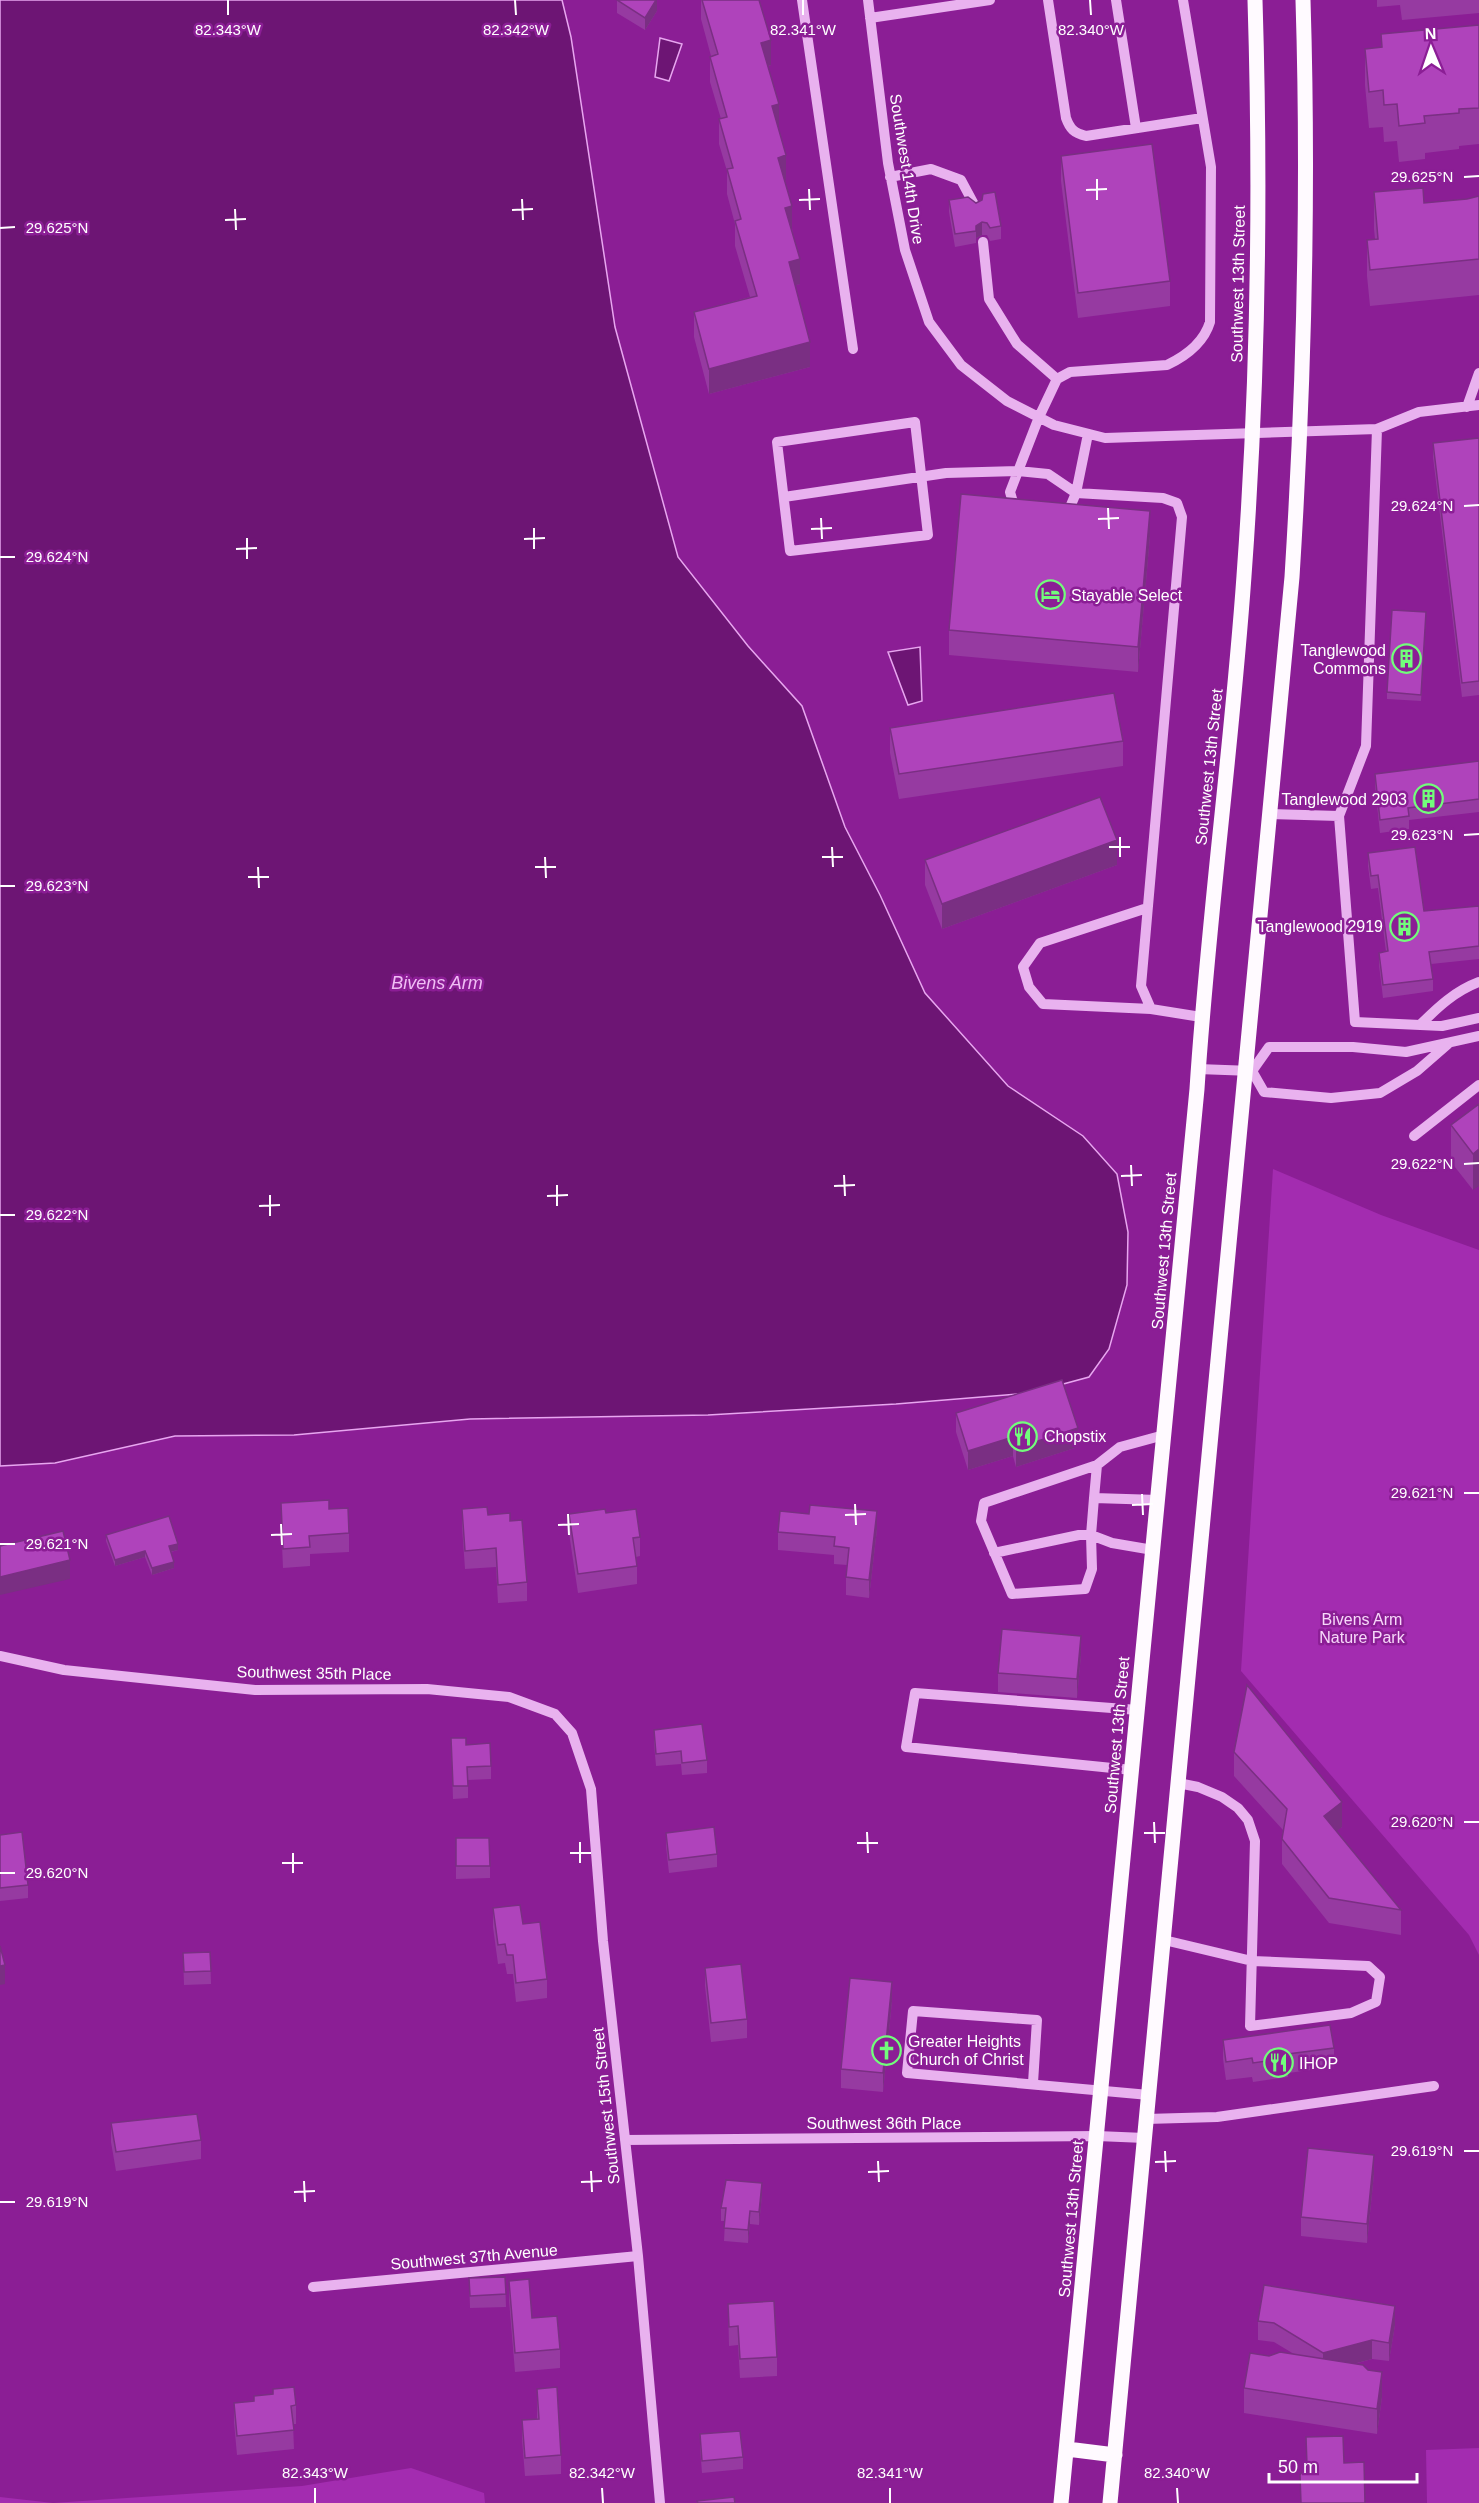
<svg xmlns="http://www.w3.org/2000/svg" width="1479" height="2503" font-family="Helvetica,sans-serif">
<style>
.green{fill:#a32cb0}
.water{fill:#6d1574;stroke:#e8a6f0;stroke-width:1.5}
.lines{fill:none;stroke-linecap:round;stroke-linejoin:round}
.minor{stroke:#e9b2ef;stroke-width:10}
.major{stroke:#fffaff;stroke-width:15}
.wall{fill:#963aa1}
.shaded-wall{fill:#7a2f83}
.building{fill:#af43bb;stroke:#7a2f83;stroke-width:1.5}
.ticks{fill:none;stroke:#fff;stroke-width:2}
.labels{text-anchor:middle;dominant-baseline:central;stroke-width:5;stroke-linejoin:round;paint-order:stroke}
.street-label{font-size:16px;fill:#fff;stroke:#8b1e95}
.poi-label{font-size:16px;fill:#fff;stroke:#8b1e95;text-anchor:start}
.park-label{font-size:16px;fill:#f7d8fa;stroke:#8b1e95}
.water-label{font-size:18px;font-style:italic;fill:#f0bef5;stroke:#8b1e95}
.ticks-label{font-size:15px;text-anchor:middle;fill:#fff;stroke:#8b1e95;stroke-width:5;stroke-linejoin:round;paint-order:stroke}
</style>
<rect width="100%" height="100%" fill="#8b1e95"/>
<path class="green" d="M1273 1169 1381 1215 1479 1250V1955L1469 1935 1241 1671Z
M1479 2448V2503H1427L1426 2450Z
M411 2468 484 2493 485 2503H0V2497L53 2503 302 2486Z"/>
<path class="water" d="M0 0H562L571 37 615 327 678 557 748 646 802 706 845 827 880 895 925 993 1008 1086 1083 1136 1117 1174 1128 1232 1127 1285 1109 1349 1089 1377 1030 1393 896 1404 708 1415 470 1419 294 1435 175 1436 55 1463 0 1466Z
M660 38 682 44 669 81 655 77Z
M920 647 922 701 908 705 888 652Z"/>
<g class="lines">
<path class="minor" d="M802 0 853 349
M868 0 888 163 905 250 929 322 961 365 1007 401 1054 425 1105 438 1377 429
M1048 0 1066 118C1070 129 1074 133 1086 136L1202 118
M1116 0 1136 128
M870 18 990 0
M890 177 931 169 961 180 976 208
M983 242 989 299 1017 344 1057 379
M1479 405 1419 412 1377 429 1366 746 1339 816 1355 1022 1442 1026 1479 1018
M1467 407 1479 373
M915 422 928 535 790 551 777 442Z
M784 497 946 473 1018 471 1048 474 1076 493 1163 498 1177 503 1182 517 1141 986 1151 1009 1201 1017
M1015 509 1010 492 1039 417 1057 379 1070 372 1167 365C1186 356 1204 342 1210 322L1211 167 1183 0
M1063 512H1068L1076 493 1088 434
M1270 814 1339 816
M1147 908 1040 943 1023 967 1029 987 1043 1004 1151 1009
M1420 1025C1438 1007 1455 991 1479 982
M1198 1069 1252 1071
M1252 1071 1269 1047H1353L1406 1052 1479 1036
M1252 1071 1264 1092 1331 1098 1380 1093 1417 1071 1448 1044
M1414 1136 1479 1085
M1094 1498 1097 1465
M1153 1550 1112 1543 1091 1535 1094 1498 1158 1500
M994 1553 1079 1535H1091L1092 1569 1085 1589 1012 1594 981 1521 984 1503 1097 1465 1120 1447 1164 1435
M0 1656 64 1670 255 1690 427 1689 509 1697 555 1714 572 1733 591 1789 603 1941 638 2256 660 2503
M1132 1770 906 1747 915 1693 1138 1710
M1164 1940 1252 1961 1368 1966 1380 1977 1376 2002 1351 2013 1250 2026 1255 1841 1248 1820 1238 1808 1222 1797 1198 1787 1178 1783
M1033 2083 1037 2020 913 2011 907 2073 1149 2095
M1146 2119 1217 2117 1434 2086
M625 2140 1097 2136 1145 2138
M313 2287 638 2256"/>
<path class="major" d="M1067 2449 1115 2455
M1061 2503 1197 1089C1208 918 1232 747 1244 576 1258 384 1261 192 1255 0
M1110 2503 1292 577C1304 385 1309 193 1303 0"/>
</g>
<path class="wall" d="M617 0H657V11L645 30 617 13Z
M701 0H759L771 65 768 66 779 129 778 130 786 180H785L800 284 795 285 810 367 709 394 694 337V312L750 297 735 246V224L727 194V171L719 144V119H721L710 82V57L711 56 701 19Z
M1377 0H1479V13L1402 20 1400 5 1377 7Z
M1479 25V144L1459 146V149L1425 153V159L1399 162 1397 141 1384 142 1383 127 1369 128 1365 85V49L1381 47V34Z
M1061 156 1170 281V306L1078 318 1061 181Z
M1479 175V295L1370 306 1367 276V240L1375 239 1374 229V192L1424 203 1467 199 1479 196Z
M949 200 1001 226V239L990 241 987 235H982L976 238V243L955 247 949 212Z
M1479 438V695L1462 697 1433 457V443Z
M1150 536 1138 672 949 655V630Z
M1426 612 1421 701 1387 699V692Z
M890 728 1123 741V766L899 799 890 753Z
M1479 761V812L1409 820V829L1380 833 1375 786V774Z
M1368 853 1424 911 1479 906V959L1431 964 1433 979V991L1383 998 1379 965V953L1386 952 1378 888 1371 889 1368 866Z
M925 860 1117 865 942 929 925 885Z
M1479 1104 1473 1190 1451 1162V1125Z
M956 1413 1078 1447 1016 1467 1013 1456 968 1470 956 1432Z
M281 1503 329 1509 349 1533V1552L310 1554V1566L283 1568 281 1522Z
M462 1509 510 1521 527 1582V1601L498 1603 496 1567 465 1569 462 1527Z
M606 1513 640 1537V1556L636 1557 637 1566V1584L578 1593 569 1533V1514Z
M877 1529 869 1598 846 1595V1577L847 1565 834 1564V1555L778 1550V1532Z
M106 1535 178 1550 171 1552 174 1568 152 1575 145 1557 115 1566 106 1541Z
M1081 1655 1077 1698 998 1692V1673Z
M654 1730 707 1760V1773L682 1775 681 1764 656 1766 654 1743Z
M451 1738 466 1745 491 1766V1779L468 1780V1798L453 1799Z
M1234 1752 1342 1827 1336 1831 1401 1910V1935L1329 1923 1282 1864V1839L1283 1830 1234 1776Z
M666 1833 717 1854V1867L669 1873 666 1846Z
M0 1835 28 1885V1898L0 1901Z
M456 1838 490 1866V1878L456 1879Z
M493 1908 523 1924 547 1979V1998L516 2002 513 1974H507L505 1963 498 1964 493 1927Z
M210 1952 211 1984 184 1985 183 1953Z
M705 1968 747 2019V2038L711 2042 705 1986Z
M892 2001 883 2092 841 2088V2069Z
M1223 2040 1334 2048V2067L1288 2073V2077L1253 2082 1252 2077 1226 2080 1223 2059Z
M111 2123 201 2140V2159L116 2171 111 2142Z
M1374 2174 1367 2243 1301 2236V2217Z
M762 2195 759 2225 750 2224 748 2243 724 2241 725 2221H721V2208Z
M505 2277 506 2307 470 2308 469 2278Z
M509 2281 532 2318 560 2349V2368L515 2372 509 2300Z
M728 2304 777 2357V2376L740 2378 738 2345 729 2346Z
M1258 2321 1395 2325 1389 2361 1372 2359 1354 2364 1382 2397 1377 2434 1244 2413V2388L1269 2356 1294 2354 1274 2342 1258 2340Z
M537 2389 561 2455V2474L525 2476 522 2439V2420L537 2419Z
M234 2403 296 2405V2424H293L294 2449 237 2455 234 2422Z
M700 2434 743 2457V2469L702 2473 700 2447Z"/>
<path class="shaded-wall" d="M653 0H657V11L645 30V18Z
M771 40V65L761 68V43Z
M779 104V129L772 131V106Z
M786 155V180L778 182V158Z
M792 206V231L785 233V208Z
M982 222V235L976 238V243V226Z
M800 259V284L789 287V262Z
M810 342V367L709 394V369Z
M1150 511V536L1138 672V647Z
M1117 840V865L942 929V904Z
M1479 1149V1186L1473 1190V1154Z
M1078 1428V1447L1016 1467V1448Z
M1013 1437V1456L968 1470V1451Z
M877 1511V1529L869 1598V1580Z
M178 1544V1550L169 1552V1546Z
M145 1551V1557L115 1566V1560Z
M70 1560V1579L0 1595V1577Z
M174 1562V1568L152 1575V1568Z
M1081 1636V1655L1077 1698V1679Z
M1342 1802V1827L1324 1841V1816Z
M5 1965V1984L0 1985V1966Z
M892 1982V2001L883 2092V2073Z
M1374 2155V2174L1367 2243V2224Z
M762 2183V2195L759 2225V2212Z
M750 2211V2224L748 2243V2230Z
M1395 2306V2325L1389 2361V2343Z
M1372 2340V2359L1323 2372V2353Z
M1382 2372V2397L1377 2434V2409Z"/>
<path class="building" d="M617 0H656L645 18Z
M702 0H759L771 40 761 43 779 104 772 106 786 155 778 158 792 206 785 208 800 259 789 262 810 342 709 369 694 312 757 296 735 221 741 219 727 169 733 168 719 119 727 117 710 57 718 54Z
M1479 25V108L1459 109V113L1424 116 1425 123 1399 126 1397 104 1384 105 1383 90 1369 92 1365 49 1382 47 1381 34Z
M1152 144 1170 281 1078 293 1061 156Z
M1423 188 1424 203 1467 199 1479 196V259L1370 270 1367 240 1378 239 1374 192Z
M995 192 1001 226 990 228 987 223 982 222 976 226V231L955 234 949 200 968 197 976 203 982 200 983 194Z
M1479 438V681L1462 683 1433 443Z
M961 494 1150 511 1138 647 949 630Z
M1392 610 1426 612 1421 695 1387 692Z
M1114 693 1123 741 899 774 890 728Z
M1479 761V799L1408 808 1409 816 1380 820 1375 774Z
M1100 797 1117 840 942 904 925 860Z
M1415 847 1424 911 1479 906V946L1429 952 1433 979 1383 985 1379 953 1388 951 1378 875 1371 876 1368 853Z
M1479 1104V1149L1473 1154 1451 1125Z
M1062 1380 1078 1428 1016 1448 1013 1437 968 1451 956 1413Z
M329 1500V1509L348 1508 349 1533 309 1536 310 1547 283 1549 281 1503Z
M810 1505 877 1511 869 1580 846 1577 849 1548 834 1546 835 1537 778 1532 780 1511 809 1514Z
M487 1507 488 1515 510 1513V1521L522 1520 527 1582 498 1585 496 1548 465 1551 462 1509Z
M605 1509 606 1513 636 1509 640 1537 633 1538 637 1566 578 1574 569 1514Z
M169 1516 178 1544 169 1546 174 1562 152 1568 145 1551 115 1560 106 1535Z
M63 1531 70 1560 0 1577V1546Z
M1002 1629 1081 1636 1077 1679 998 1673Z
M1247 1685 1342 1802 1324 1816 1401 1910 1329 1898 1282 1839 1287 1809 1234 1752Z
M702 1724 707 1760 682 1763 681 1751 656 1754 654 1730Z
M451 1738H466V1745L490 1743 491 1766 467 1767 468 1786H453Z
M714 1827 717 1854 669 1860 666 1833Z
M22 1832 28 1885 0 1888V1835Z
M456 1838H489L490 1866H456Z
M520 1905 523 1924 540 1922 547 1979 516 1983 513 1955H507L505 1944 498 1945 493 1908Z
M0 1946 5 1965 0 1966Z
M210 1952 211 1971 184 1972 183 1953Z
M741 1964 747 2019 711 2023 705 1968Z
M850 1978 892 1982 883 2073 841 2069Z
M1330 2025 1334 2048 1288 2054V2058L1253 2063 1252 2058 1226 2062 1223 2040Z
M197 2114 201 2140 116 2152 111 2123Z
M1308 2148 1374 2155 1367 2224 1301 2217Z
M726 2180 762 2183 759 2212 750 2211 748 2230 724 2228 726 2208H721Z
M505 2277 506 2294 470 2296 469 2278Z
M529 2279 532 2318 557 2316 560 2349 515 2353 509 2281Z
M1264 2285 1395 2306 1389 2343 1372 2340 1323 2353 1274 2323 1258 2321Z
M774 2301 777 2357 740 2359 738 2326 729 2327 728 2304Z
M1280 2352 1363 2365 1368 2370 1382 2372 1377 2409 1244 2388 1250 2353 1269 2356Z
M294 2387 296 2405 291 2406 294 2430 237 2436 234 2403 254 2401V2396L273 2394V2389Z
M557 2387 561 2455 525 2458 522 2420 539 2419 537 2389Z
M740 2431 743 2457 702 2461 700 2434Z
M1343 2436 1344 2463 1364 2462 1365 2503H1301L1300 2475 1307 2465 1306 2437Z
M734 2497 735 2503H698L697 2501Z"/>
<path class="ticks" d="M228 0V15M515 0 516 15M803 0V15M1090 0 1091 15M1464 177 1479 176M1097 179V200M809 189 810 210M1086 190 1107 189M522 199 523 220M799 200 820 199M235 209 236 230M512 210 533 209M225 220 246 219M0 228 15 227M1464 506 1479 505M1108 508 1109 529M821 518 822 539M1098 519 1119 518M534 528V549M811 529 832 528M247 538V559M524 539 545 538M236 549 257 548M0 557H15M1464 835 1479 834M1120 837V857M832 847 833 867M1109 847H1130M545 857 546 878M822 857H843M258 867 259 888M535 867H556M248 877H269M0 886H15M1464 1164 1479 1163M1131 1165 1132 1186M844 1175 845 1196M1121 1176 1142 1175M557 1185V1206M834 1186 855 1185M270 1195V1216M547 1196 568 1195M259 1206 280 1205M0 1215H15M1464 1493H1479M1142 1494 1143 1515M855 1504 856 1525M1132 1505 1153 1504M568 1514 569 1535M845 1515 866 1514M281 1524 282 1545M558 1525 579 1524M271 1535 292 1534M0 1544H15M1154 1822 1155 1843M1464 1822H1479M867 1832 868 1853M1144 1833H1165M580 1842V1863M857 1843H878M293 1853V1873M570 1853H591M282 1863H303M0 1873H15M1165 2151 1166 2172M1464 2151H1479M878 2161 879 2182M1155 2162 1176 2161M591 2171 592 2192M868 2172 889 2171M304 2181 305 2202M581 2182 602 2181M294 2192 315 2191M0 2202H15M315 2488V2503M602 2488 603 2503M890 2488V2503M1177 2488 1178 2503"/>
<defs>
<symbol id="hotel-ring" viewBox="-11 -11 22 22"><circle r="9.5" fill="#8b1e95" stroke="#72fd7b" stroke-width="1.5"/><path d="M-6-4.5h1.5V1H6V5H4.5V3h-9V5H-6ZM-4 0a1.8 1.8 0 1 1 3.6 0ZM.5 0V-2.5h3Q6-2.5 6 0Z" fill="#72fd7b"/></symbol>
<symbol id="building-ring" viewBox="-11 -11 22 22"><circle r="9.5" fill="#8b1e95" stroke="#72fd7b" stroke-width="1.5"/><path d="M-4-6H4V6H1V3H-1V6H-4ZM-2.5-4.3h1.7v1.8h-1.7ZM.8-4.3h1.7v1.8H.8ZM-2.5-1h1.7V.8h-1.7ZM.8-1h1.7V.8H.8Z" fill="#72fd7b"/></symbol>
<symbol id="restaurant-ring" viewBox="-11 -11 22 22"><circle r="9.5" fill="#8b1e95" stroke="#72fd7b" stroke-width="1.5"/><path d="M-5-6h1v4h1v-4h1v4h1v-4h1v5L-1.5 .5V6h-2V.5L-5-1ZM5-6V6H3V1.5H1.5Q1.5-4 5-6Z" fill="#72fd7b"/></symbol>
<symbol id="church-ring" viewBox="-11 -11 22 22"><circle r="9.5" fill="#8b1e95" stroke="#72fd7b" stroke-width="1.5"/><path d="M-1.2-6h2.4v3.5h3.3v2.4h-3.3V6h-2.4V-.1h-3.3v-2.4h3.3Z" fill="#72fd7b"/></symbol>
</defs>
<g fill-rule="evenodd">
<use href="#hotel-ring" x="1034" y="578" width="33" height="33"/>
<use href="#building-ring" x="1390" y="642" width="33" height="33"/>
<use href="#building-ring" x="1412" y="782" width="33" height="33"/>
<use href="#building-ring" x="1388" y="910" width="33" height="33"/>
<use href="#restaurant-ring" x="1006" y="1420" width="33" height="33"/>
<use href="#church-ring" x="870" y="2034" width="33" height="33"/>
<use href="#restaurant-ring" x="1262" y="2046" width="33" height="33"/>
</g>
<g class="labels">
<g class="street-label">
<text transform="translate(907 169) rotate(81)">Southwest 14th Drive</text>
<text transform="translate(1238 284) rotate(-89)">Southwest 13th Street</text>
<text transform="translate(1209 767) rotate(-84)">Southwest 13th Street</text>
<text transform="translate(1164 1251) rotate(-85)">Southwest 13th Street</text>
<text transform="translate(314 1673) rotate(1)">Southwest 35th Place</text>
<text transform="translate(1117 1735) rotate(-85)">Southwest 13th Street</text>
<text transform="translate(606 2106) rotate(-96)">Southwest 15th Street</text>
<text x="884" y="2123">Southwest 36th Place</text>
<text transform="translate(1071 2219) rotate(-85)">Southwest 13th Street</text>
<text transform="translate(474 2257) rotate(-5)">Southwest 37th Avenue</text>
</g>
<g class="poi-label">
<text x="1071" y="595">Stayable Select</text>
<text x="1386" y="650" text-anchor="end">Tanglewood<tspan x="1386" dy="18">Commons</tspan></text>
<text x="1407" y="799" text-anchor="end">Tanglewood 2903</text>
<text x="1383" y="926" text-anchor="end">Tanglewood 2919</text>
<text x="1044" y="1436">Chopstix</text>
<text x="908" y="2041">Greater Heights<tspan x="908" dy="18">Church of Christ</tspan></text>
<text x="1299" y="2063">IHOP</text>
</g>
<g class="park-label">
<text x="1362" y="1619">Bivens Arm<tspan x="1362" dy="18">Nature Park</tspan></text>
</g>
<g class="water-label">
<text x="437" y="983">Bivens Arm</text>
</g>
</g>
<g class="ticks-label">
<text x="228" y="35">82.343°W</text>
<text x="516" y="35">82.342°W</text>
<text x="803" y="35">82.341°W</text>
<text x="1091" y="35">82.340°W</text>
<text x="1422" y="182">29.625°N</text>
<text x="57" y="233">29.625°N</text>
<text x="1422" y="511">29.624°N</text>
<text x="57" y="562">29.624°N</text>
<text x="1422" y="840">29.623°N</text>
<text x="57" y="891">29.623°N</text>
<text x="1422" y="1169">29.622°N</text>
<text x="57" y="1220">29.622°N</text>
<text x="1422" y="1498">29.621°N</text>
<text x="57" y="1549">29.621°N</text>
<text x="1422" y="1827">29.620°N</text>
<text x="57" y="1878">29.620°N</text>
<text x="1422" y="2156">29.619°N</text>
<text x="57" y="2207">29.619°N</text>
<text x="315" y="2478">82.343°W</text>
<text x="602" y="2478">82.342°W</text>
<text x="890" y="2478">82.341°W</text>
<text x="1177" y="2478">82.340°W</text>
</g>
<g transform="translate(1431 48) rotate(358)" stroke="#8b1e95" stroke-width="4.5" paint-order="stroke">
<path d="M0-4.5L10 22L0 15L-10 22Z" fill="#ffffff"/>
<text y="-9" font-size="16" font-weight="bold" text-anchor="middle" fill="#ffffff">N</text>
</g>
<path d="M1269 2473v9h148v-9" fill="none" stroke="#ffffff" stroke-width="3"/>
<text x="1278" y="2473" font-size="18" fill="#ffffff" stroke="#8b1e95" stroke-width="4.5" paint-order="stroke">50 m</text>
</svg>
